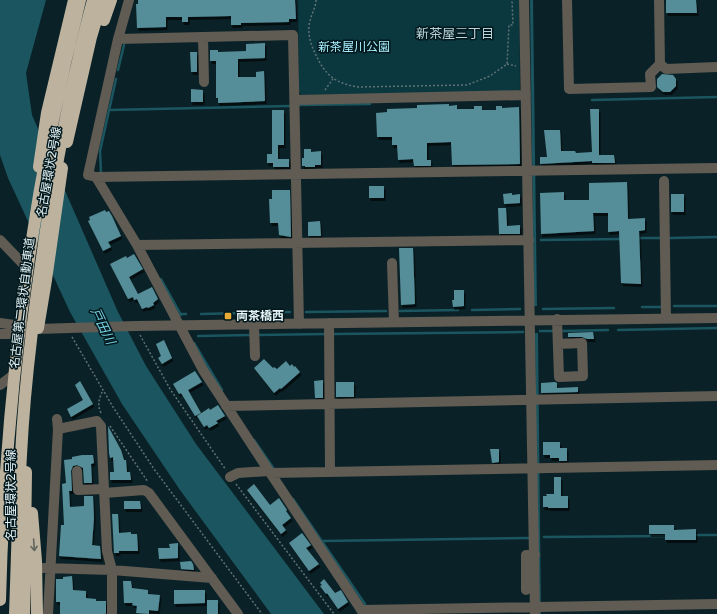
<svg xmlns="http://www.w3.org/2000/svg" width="717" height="614" font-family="'DejaVu Sans','Noto Sans JP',sans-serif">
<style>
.green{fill:#0b373e}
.water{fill:#1b5560}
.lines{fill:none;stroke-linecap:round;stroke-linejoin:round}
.stream{stroke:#1b5560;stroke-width:2.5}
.building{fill:#558d98;filter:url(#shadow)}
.path{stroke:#5f7377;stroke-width:1.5;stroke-dasharray:2 2;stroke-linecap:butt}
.minor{stroke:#605b53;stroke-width:10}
.highway{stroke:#bdb29e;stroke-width:12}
.highway-bridge{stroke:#bdb29e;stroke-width:12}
.oneway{stroke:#60655e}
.poi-dot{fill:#e5ad36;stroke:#02181d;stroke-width:1.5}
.labels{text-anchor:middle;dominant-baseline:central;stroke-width:3;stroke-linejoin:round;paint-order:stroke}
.park-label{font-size:12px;fill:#a8eefd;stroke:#02181d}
.street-label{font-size:12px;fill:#e4f2f5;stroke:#02181d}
.poi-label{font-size:12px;font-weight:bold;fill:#e4f2f5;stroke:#02181d;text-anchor:start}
.neighbourhood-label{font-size:13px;fill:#b7d3d9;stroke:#02181d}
.water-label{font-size:13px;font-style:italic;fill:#76d1e4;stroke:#02181d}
</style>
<defs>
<filter id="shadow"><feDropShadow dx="1.5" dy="3" stdDeviation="0" flood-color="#0009"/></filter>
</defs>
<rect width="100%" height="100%" fill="#0a2227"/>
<path class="green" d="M298 0H519L520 89 518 92 302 95 299 92Z"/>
<path class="water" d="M0 0H46L26 73 32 115 118 312 146 366 196 444 324 614H271L180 490 122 404 70 312 8 178 0 155Z
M530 0H533L537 306H534Z
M535 333H538L541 614H538Z"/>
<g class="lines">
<path class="stream" d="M118 70 124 45
M592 100 717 97
M299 105 370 104
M109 110 291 106
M101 173 100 151 116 79
M637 238H661
M670 238 717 237
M541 240 622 239
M161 279 181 315
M674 306H717
M642 307H660
M543 309 614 308
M472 310 520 309
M400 311 458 310
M306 312 386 311
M180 314H186
M201 314 290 312
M618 330 717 328
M540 331H555
M563 331 608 330
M332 334 523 332
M257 335 326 334
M198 336 251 335
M194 343 222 390
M254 440 274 469
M293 499 365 604
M694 535H717
M544 537 667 536
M322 541 530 538"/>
</g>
<path class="building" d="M138 0H295L296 19H289V22L241 23V25H231V16L188 17V22H182V17H166V27L137 28 136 4H138Z
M666 0H696L697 13H666Z
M265 43V58L238 59V77H256V72L264 71 265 101 218 103V98H216V61H210V50H218V52L246 51V44Z
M190 52H197V72H191Z
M662 74 673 75 676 79V86L670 92H663L657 87V79Z
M191 89 203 90V102H191Z
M449 104V106L457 105V109H474V106H482V110H496V106H502V108L519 107 520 164 452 165 451 142 427 143V160H431V166H414L413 159 398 160 397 145H392V137H377L376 113 387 112V109L417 108V105Z
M590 109H599V155H614L615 163H592V161L540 164V157H547L544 130H560L561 151H575L576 153 592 152Z
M272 110H284V145H278V159H289V167H273V163H267V154H272Z
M304 149H311V152L321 151V165H315V167H305V166H302V158H304Z
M627 182 628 219 645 218V230L639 231 641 284 621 283 619 231 608 232V213H593L594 231 541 234 540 193 564 192V200H589V183Z
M369 186H384V198H369Z
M272 190H290L291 237 279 235 278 223H270L269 199H272Z
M512 193V195L520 194V203L504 204 503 194Z
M671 194H684V212H671Z
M498 208H506L507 226 520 225V234H499Z
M105 210 106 212 109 211 112 216 121 236 108 242 111 247 103 251 88 221 90 220 89 217Z
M320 221 321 236H308V222Z
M399 248H413L415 304 401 305Z
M134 254 143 269 129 277 138 294 152 287 158 299 153 303 154 305 148 308 147 307 142 309 137 299 134 300 133 297 128 299 110 264 126 256 127 258Z
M454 290H464V306L453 307 452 300H454Z
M593 332 594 339H587L582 337H568V333Z
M164 340 172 358 162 364 158 358 161 356 156 344Z
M264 359 273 368 274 367 277 369 286 361 290 366 292 364 294 367 295 366 300 372 281 389 280 388 274 393 254 368Z
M195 371 202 382 188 390 201 413 195 416 181 393 179 394 173 384Z
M323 380V398H315L314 381Z
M80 381 93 404 71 417 67 409 83 400 75 385Z
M336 382H354V397H336Z
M555 382 557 383V388L578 387V392L541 393V383Z
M218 405 225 416 216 421 218 423 209 428 207 425 204 427 197 416 209 408 210 410Z
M108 426 121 450 124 460H126L127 472H130L131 480H110V472H114L113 457 110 458 109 453Z
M543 442H560V448H567V461H559V458H550V455H543Z
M490 449H499V462L492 463Z
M82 455H93L94 463 91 464 92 483H84L83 468 77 465 73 466 71 471 72 491H69L70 507 84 506V496H93L94 518 92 545 100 546 101 559 59 556 61 525H64L62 484 66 483 64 460 72 459V457Z
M554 477H561V496H568V508H548V507H543V496H547L546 494H554Z
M254 484 270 505 279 498 287 510 286 511 291 518 282 525 286 530 281 534 247 490Z
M124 501H140L141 509H124Z
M112 514H118L119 533 131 532V534H137L138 551H119V553H114Z
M649 525H674V530L696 529V540H665V534H649Z
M302 533 311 545 306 548 319 564 309 571 289 543Z
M178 543V558L159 559 158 548H170L169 544Z
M191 561 193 564 194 570 181 569 180 562Z
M72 576 73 590 86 591V598L96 599V601H106V614H60V602H56V579H63V577Z
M324 579 335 593 341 590 348 602 338 609 327 593 326 594 320 586 322 585 320 583Z
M123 581H131L132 588 148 590V594L160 595 158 611 149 610V614L136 613 137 606 132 605 133 603H124Z
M174 590H205V603L174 604Z
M207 600H218V614H207Z"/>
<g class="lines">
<path class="path" d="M316 0C316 8 310 16 309 26 308 35 311 45 315 53 325 75 334 83 358 87L467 85 490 76 507 64 509 25H513L512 0
M507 64 516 66
M325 90 333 79
M140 335 170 389 226 470
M72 337 113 407 154 469 262 614
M101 413C97 404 99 399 103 390
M110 426 148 482
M236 484 334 614"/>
<path class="minor" d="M129 0 118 39 88 175 96 177 717 168
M524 0 535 614
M567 0 569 89 651 87 650 74 660 64 659 0
M203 37 204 82
M118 39 293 35 299 324
M660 64 666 69 717 67
M295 100 526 95
M96 177 137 245 203 370 269 471 364 614
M664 181 666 318
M0 240 24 265
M137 245 529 240
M392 263 394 322
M557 319 559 377 583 376 582 343 558 344
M0 323 28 327
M329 323 330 472
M254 324 255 356
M0 334H16L37 329 135 326 717 318
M0 385 12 376
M226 406 717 396
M58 429 97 421 101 426 107 551 112 570V614
M77 471 78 490 104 489
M270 473 717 465
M230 477 238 473 269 471
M104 493 144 490 149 493 238 614
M44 568 112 570 212 578
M526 590V555H535
M361 610 717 604
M48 614 58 429 57 419"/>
<path class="highway" d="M104 20 111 0
M67 142 91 37 102 0
M39 167 47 113 74 0
M38 328 46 280 62 168
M32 513 36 561 37 614
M24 614 26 472"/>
<path class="highway-bridge" d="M0 600C5 399 31 196 80 0
M15 614C17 561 18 508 21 455 25 375 36 296 48 217 60 144 74 71 93 0"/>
</g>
<defs><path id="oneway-shaft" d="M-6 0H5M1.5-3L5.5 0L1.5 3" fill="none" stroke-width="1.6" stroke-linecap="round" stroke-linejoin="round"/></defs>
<use class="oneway" href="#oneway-shaft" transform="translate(34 545) rotate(86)"/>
<rect class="poi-dot" x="224" y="312" width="8" height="8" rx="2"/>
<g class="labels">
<g class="park-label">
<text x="354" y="47">新茶屋川公園</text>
</g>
<g class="street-label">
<text transform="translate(49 172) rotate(-80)">名古屋環状2号線</text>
<text transform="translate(22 303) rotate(-83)">名古屋第二環状自動車道</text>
<text transform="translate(11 495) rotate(-90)">名古屋環状2号線</text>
</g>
<g class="poi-label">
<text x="236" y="316">両茶橋西</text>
</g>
<g class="neighbourhood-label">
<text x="455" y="33">新茶屋三丁目</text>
</g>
<g class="water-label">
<text transform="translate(103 326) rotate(64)">戸田川</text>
</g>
</g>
</svg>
